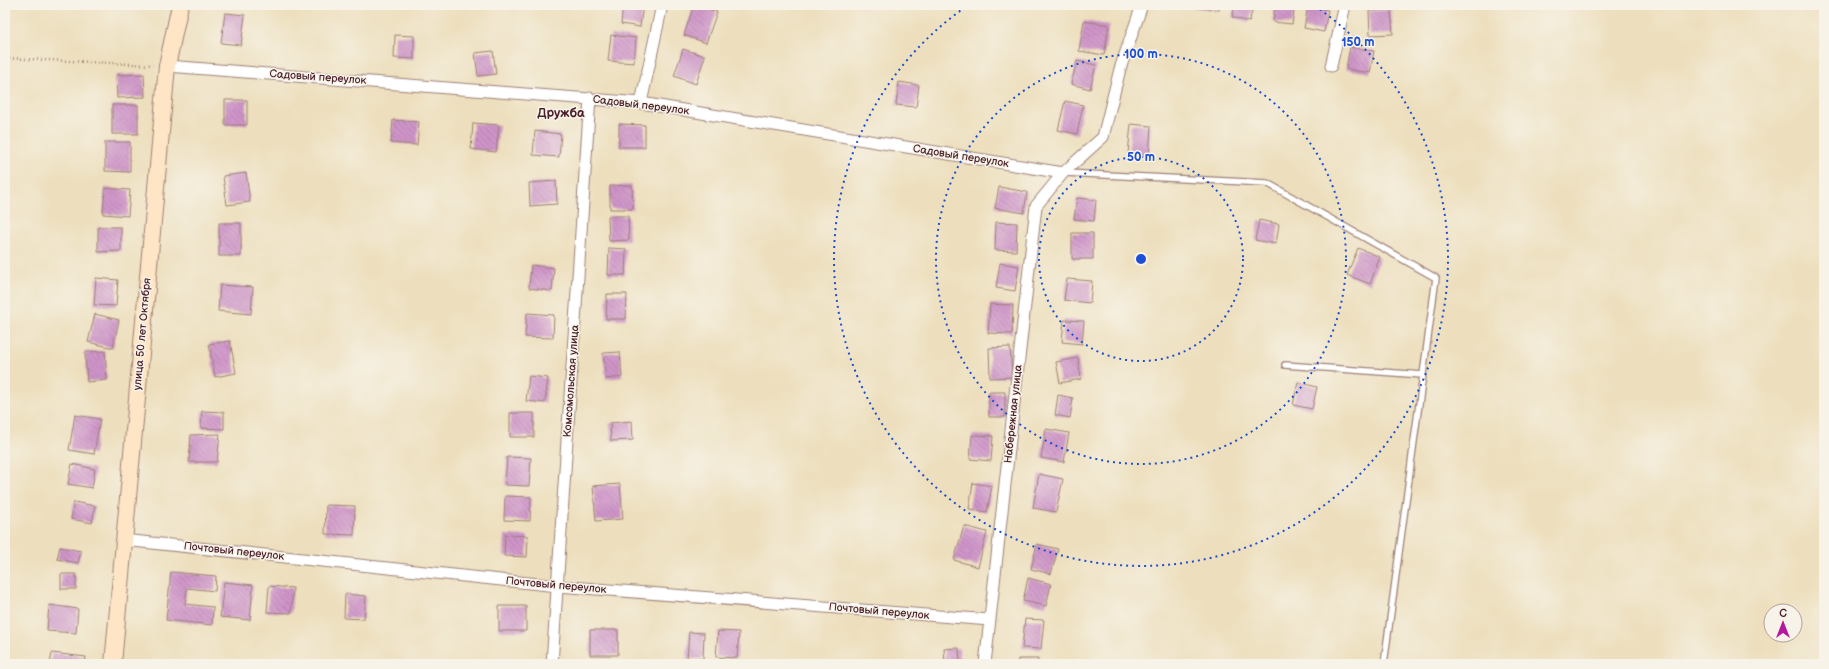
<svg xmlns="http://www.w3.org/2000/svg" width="1829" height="669" font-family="'Balsamiq Sans',sans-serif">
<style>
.building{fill:url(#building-back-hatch)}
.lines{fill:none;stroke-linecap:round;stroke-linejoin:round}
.lane-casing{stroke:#9c7f74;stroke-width:8}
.street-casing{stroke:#9c7f74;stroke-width:13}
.secondary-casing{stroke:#9c7f74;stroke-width:18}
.path{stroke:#9c7f74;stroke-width:2.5;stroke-dasharray:1 3;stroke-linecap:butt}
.lane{stroke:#fff;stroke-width:5.5}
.street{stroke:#fff;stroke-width:11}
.secondary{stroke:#fde5c5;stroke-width:16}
.ring{fill:none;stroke:#1d4ed8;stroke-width:2;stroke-dasharray:2 4}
.labels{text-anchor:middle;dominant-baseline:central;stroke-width:3;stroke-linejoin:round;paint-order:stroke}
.street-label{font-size:11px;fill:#4a1f2b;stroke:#f7f3e8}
.quarter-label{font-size:13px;font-weight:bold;fill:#4a1f2b;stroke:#f7f3e8}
.centre{fill:#1d4ed8;stroke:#f7f3e8;stroke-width:2}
.ring-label{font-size:12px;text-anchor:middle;font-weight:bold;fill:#1d4ed8;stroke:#f7f3e8;stroke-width:3;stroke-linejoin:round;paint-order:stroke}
</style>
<defs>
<pattern id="building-back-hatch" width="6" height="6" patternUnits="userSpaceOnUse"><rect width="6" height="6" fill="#cf94c9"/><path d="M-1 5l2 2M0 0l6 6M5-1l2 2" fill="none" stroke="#aa78a3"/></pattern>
</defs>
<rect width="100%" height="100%" fill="#f7f3e8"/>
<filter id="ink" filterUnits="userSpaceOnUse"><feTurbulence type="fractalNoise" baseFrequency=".025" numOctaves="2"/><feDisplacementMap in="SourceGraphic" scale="8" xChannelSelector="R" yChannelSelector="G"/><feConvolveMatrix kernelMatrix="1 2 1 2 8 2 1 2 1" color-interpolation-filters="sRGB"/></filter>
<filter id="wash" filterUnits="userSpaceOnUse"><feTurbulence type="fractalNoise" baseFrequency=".012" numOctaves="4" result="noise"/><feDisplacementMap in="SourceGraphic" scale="16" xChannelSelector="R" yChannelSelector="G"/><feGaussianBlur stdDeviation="0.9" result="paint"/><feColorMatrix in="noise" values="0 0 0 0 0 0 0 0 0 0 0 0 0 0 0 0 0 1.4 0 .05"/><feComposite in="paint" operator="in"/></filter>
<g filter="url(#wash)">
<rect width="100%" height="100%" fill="#eddfbd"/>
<g id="blocks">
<path class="building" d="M623 5H643L640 27 621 24Z
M694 5 717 12 706 43 684 35Z
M1191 5H1220L1219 10 1191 7Z
M1235 5H1254L1249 22 1232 17Z
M1275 5H1295L1292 24 1273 22Z
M1308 6 1328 10 1324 32 1304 28Z
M1391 10 1393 34 1370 35 1369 11Z
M225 13 245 15 241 45 221 43Z
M1084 21 1109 25 1104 55 1079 51Z
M395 35 414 36V59L394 58Z
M611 35 636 38 634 63 608 61Z
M1350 47 1374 51 1370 73 1346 69Z
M683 49 705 56 696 84 674 76Z
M493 51 496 74 478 76 475 53Z
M1077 61 1096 65 1090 89 1071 84Z
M144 74 145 97 117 98 116 75Z
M899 82 919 85 916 107 896 105Z
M225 100H247V125H225Z
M1065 101 1083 105 1077 134 1058 130Z
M112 105H138V134H112Z
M393 120 419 122 417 145 391 143Z
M473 123 499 125 496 152 471 149Z
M619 124 645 125V147H619Z
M1131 124 1151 126 1149 155 1128 154Z
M535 131 561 134 559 157 533 155Z
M105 142H130V172L105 171Z
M246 173 250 202 227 205 223 176Z
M556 181 557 204 530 206 529 183Z
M632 185 633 209H610V186Z
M999 187 1027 192 1024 213 995 208Z
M105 188 130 190 128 216 103 214Z
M1077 198 1096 200 1094 221 1074 219Z
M608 216H628L629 240 609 241Z
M1259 220 1279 224 1276 244 1255 240Z
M996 222 1017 223 1016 251 995 250Z
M219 223H241V256H219Z
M98 227H121V251L98 252Z
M1072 233H1093V259H1072Z
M609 248 626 249 625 275H608Z
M1358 248 1380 257 1370 284 1347 275Z
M1000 263 1019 266 1015 291 996 288Z
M531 265 554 268 552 291 529 288Z
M96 278 118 280 116 306 94 305Z
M1067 279 1092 281 1090 303 1064 300Z
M220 285 253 287 251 314 218 311Z
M607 294H627L626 319H606Z
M990 304 1013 305 1012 334 988 333Z
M527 313 554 315 553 338 525 337Z
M95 314 119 320 113 348 88 342Z
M1064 320 1084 321 1082 344 1062 342Z
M230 341 236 373 215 377 209 344Z
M1010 347 1012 377 990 378 989 348Z
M105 351 107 380 87 382 85 352Z
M620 352 622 377 606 379 603 353Z
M1078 358 1081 379 1060 383 1056 362Z
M529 376 548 378 545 403 526 401Z
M1298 382 1317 387 1312 409 1293 405Z
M989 392H1005V417H989Z
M1058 395 1073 398 1070 418 1055 415Z
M202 411 224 412V429L201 428Z
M510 413H534V437H510Z
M75 415 100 419 94 454 69 450Z
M632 421 633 440 611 441 610 423Z
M1046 429 1069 433 1064 462 1041 458Z
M220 434 217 462H189L191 435Z
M972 435 993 436 991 461 970 459Z
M507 457 531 458 529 486 505 485Z
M72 464 95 469 92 488 68 484Z
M1039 474 1063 479 1056 512 1033 508Z
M973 483 992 486 987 512 969 509Z
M620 484 623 519 596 521 593 486Z
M505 496 531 497 530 521 504 520Z
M74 502 95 506 92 523 71 519Z
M326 505 355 506 354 535 325 534Z
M964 526 987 532 978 567 954 560Z
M505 535 528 536 527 557 504 556Z
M1037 544 1058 549 1051 574 1031 569Z
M60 547 81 551 78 563 57 559Z
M171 572 216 576 215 591 187 588 185 604 213 607 212 625 166 620Z
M61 574H76V589H61Z
M1028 578 1051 584 1046 606 1023 601Z
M224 582 253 585 250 620 220 617Z
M269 586 293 588 291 613 267 612Z
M345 594 366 596 364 619 344 618Z
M49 605 78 609 76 633 47 631Z
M499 606H526V631H499Z
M1025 619 1044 620 1041 649 1022 648Z
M590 630H618V655H590Z
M718 631 739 632 737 658 716 657Z
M689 632 704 633 703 659H687Z
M959 648 960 664H945L944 649Z
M52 653 86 657 85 664H50Z
M1018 659H1038V664H1018Z"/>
</g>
</g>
<g filter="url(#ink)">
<use href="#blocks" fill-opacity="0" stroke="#9c7f74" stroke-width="1"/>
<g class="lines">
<defs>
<path id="lane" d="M1065 173 1267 183 1436 278 1384 664
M1285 365 1423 375"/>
<path id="street" d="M167 66 641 103 1063 173
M1331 66 1345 5
M641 103 662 5
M123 540 558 586 990 620
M552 664 590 98
M985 664 1036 206 1063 173 1103 137 1120 69 1142 5"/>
<path id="secondary" d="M113 664 167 66 180 5"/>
</defs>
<use href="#lane" class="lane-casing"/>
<use href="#street" class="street-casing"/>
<use href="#secondary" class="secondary-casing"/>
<path class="path" d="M5 58 153 65"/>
<use href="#lane" class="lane"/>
<use href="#street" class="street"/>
<use href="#secondary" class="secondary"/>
</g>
</g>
<g class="ring">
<circle cx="1141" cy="259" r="102"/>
<circle cx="1141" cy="259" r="205"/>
<path d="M1315 6A307 307 0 1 1 967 6"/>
</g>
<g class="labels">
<g class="street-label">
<text transform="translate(318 77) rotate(4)">Садовый переулок</text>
<text transform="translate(641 105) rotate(7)">Садовый переулок</text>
<text transform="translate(961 156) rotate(9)">Садовый переулок</text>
<text transform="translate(142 334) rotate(-85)">улица 50 лет Октября</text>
<text transform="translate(571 381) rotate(-86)">Комсомольская улица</text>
<text transform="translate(1013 414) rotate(-84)">Набережная улица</text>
<text transform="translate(234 551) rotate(6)">Почтовый переулок</text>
<text transform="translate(556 585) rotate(5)">Почтовый переулок</text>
<text transform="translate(879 611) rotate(5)">Почтовый переулок</text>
</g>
<g class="quarter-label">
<text x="561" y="113">Дружба</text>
</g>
</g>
<circle cx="1141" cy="259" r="6" class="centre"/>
<g class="ring-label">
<text x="1358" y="46">150 m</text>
<text x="1141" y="58">100 m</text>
<text x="1141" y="161">50 m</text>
</g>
<rect width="1829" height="669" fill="none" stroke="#f7f3e8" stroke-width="20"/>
<g transform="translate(1783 623)"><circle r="19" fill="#f7f3e8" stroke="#b29e9c"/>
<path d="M0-3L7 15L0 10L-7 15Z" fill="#b5179e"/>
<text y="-6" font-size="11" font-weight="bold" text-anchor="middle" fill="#4a1f2b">С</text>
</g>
</svg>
